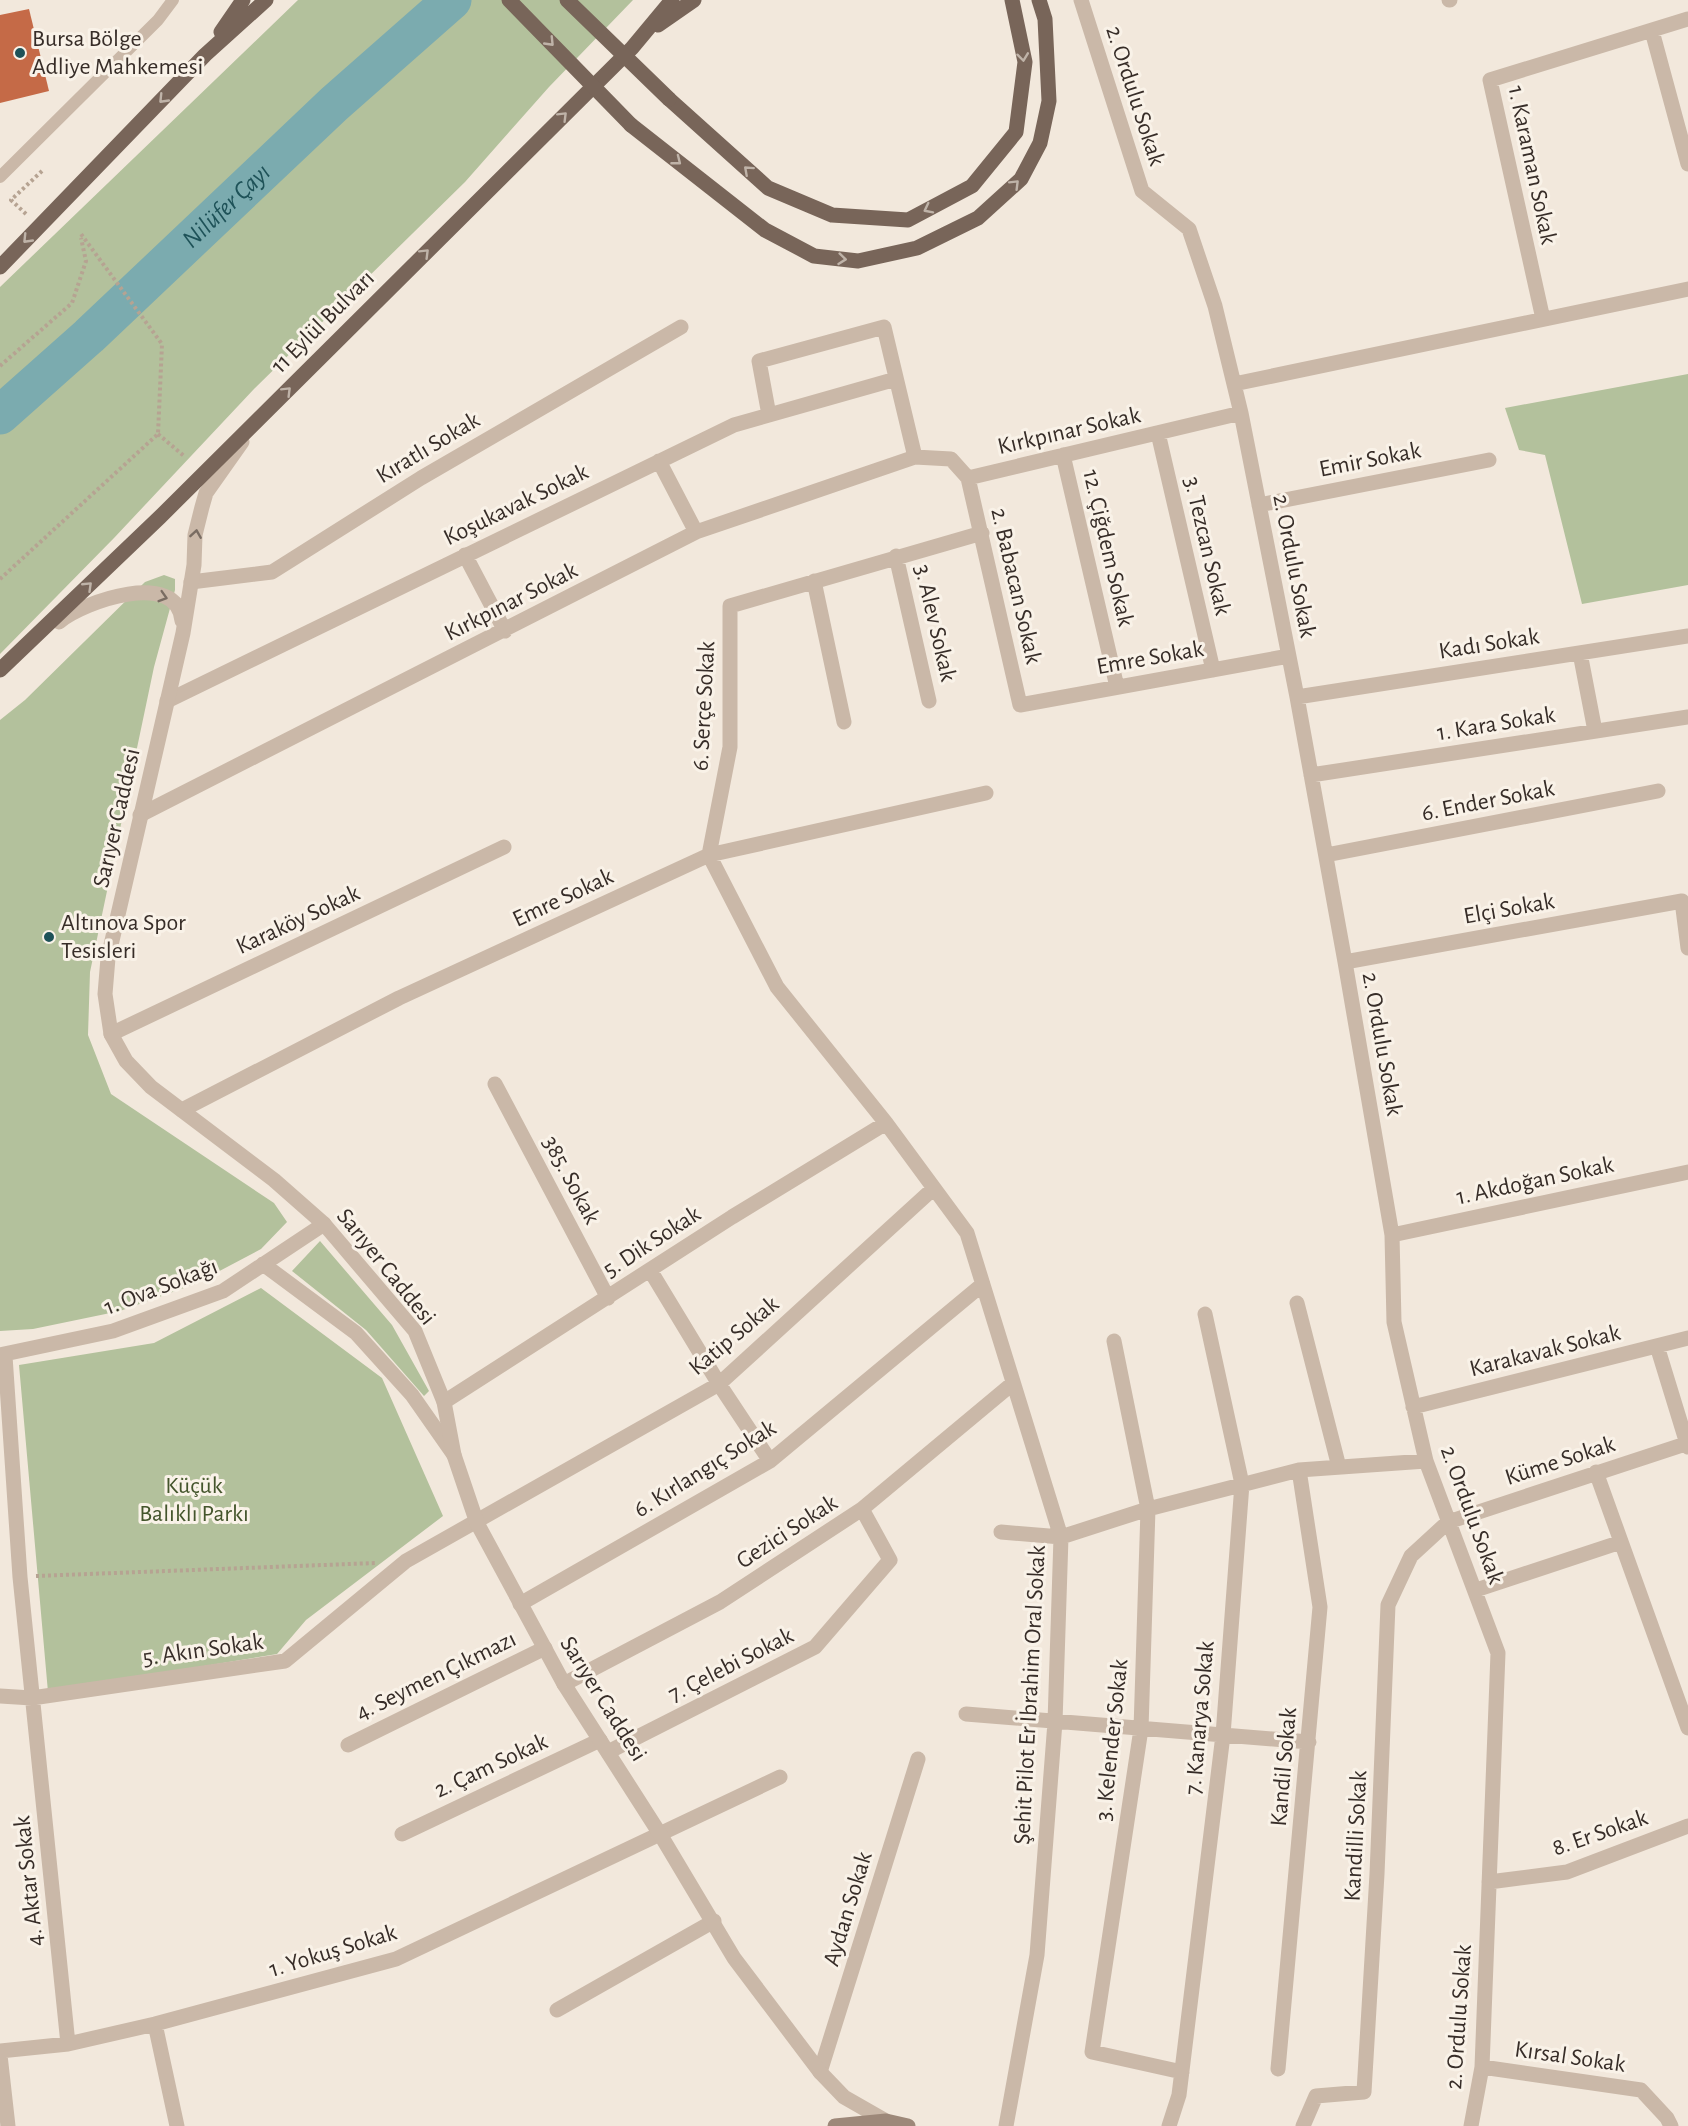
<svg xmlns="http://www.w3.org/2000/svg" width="1688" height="2126" font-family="'Alegreya Sans',sans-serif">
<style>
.green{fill:#b3c19c}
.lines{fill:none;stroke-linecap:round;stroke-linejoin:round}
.river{stroke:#7babaf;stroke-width:39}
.building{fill:#c56a47}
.path{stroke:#b6a392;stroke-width:4;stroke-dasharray:3 3;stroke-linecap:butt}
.service{stroke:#cab8a8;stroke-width:12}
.minor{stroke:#cab8a8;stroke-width:15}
.tertiary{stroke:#cab8a8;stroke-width:15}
.secondary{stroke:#9d8879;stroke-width:15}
.primary{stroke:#786559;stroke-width:15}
.primary-bridge{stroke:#786559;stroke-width:15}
.oneway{stroke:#bfb3a8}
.oneway2{stroke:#796c62}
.poi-dot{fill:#1e5258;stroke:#f9f2e8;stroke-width:2}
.labels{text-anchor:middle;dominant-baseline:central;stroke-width:6;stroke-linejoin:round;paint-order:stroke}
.poi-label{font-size:24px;fill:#372d28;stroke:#f9f2e8;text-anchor:start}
.street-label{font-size:24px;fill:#372d28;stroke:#f9f2e8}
.park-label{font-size:24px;fill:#44552c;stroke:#f9f2e8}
.water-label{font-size:26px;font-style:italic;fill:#1e5258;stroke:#f9f2e8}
</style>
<rect width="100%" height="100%" fill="#f2e8dc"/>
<path class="green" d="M298 0H633L549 87 465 182 254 389 114 538 0 654V287Z
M1688 374V585L1582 604 1545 455 1519 450 1505 408Z
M164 575 175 579V590L154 667 90 972 88 1035 111 1094 274 1203 287 1222 261 1249 195 1284 120 1311 33 1329 0 1331V720L25 700 145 582Z
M320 1241 392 1325 429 1391 424 1396 366 1330 292 1271Z
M261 1288 382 1378 443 1516 306 1620 277 1654 48 1692 19 1365 154 1343Z"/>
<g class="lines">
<path class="river" id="s1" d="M0 415 89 336 334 104 452 0"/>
</g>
<path class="building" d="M29 9 49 91 0 103V15Z"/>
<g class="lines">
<path class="path" d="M26 214 11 200 42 171
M0 366 72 303 86 261 81 238
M158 434 184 456
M0 579 158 434 162 344 81 234
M36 1576 376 1563"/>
<path class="service" d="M0 177 158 20 173 0"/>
<path class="minor" d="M1081 0 1142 191 1189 229 1215 306 1241 413 1297 697 1345 962 1392 1235 1394 1322 1426 1461 1498 1653 1482 2067 1471 2126
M1449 0H1450
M1652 31 1688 164
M1543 319 1490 80 1688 19
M1234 384 1688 289
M769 415 759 361 884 327 915 457
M1158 433 1213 670
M1063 455 1117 687
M659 461 696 532
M968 478 1020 705 1289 656
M1259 505 1489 460
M982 533 730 606V747L709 855 777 987 886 1123 967 1233 1061 1537 1055 1722 1037 1955 1006 2126
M465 555 505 631
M896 556 929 701
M814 581 844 722
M191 582 272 572 421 478 681 327
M1580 653 1595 731
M1297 697 1688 636
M167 701 734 425 896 379
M1311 775 1688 717
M140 815 696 532 915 457 951 459 968 478 1241 413
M1326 855 1658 791
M1345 962 1682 901 1688 948
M111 1034 504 847
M495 1084 608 1298
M182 1110 399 998 709 855 986 793
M1392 1235 1688 1172
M263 1264 356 1333 412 1395 454 1455
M650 1270 719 1384 770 1461
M1297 1303 1339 1467
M1114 1341 1148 1509 1141 1729 1092 2052 1182 2072
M1657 1346 1688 1447
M0 1355 113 1331 223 1291 324 1224
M5 1356 20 1577 68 2044
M444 1402 732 1217 886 1123
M1413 1407 1688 1338
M1596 1472 1688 1728
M1001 1532 1061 1537 1148 1509 1299 1470 1426 1461
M1476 1590 1621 1542
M520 1604 770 1461 983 1284
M564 1684 720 1602 862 1509 1012 1384
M0 1696 32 1698 285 1661 406 1561 719 1384 934 1188
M966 1714 1309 1742
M348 1745 545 1648
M608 1752 815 1647 890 1560 862 1509
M402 1834 600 1740
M1489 1882 1567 1872 1688 1826
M557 2010 714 1921
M155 2024 177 2126
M0 2051 68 2044 155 2024 396 1959 780 1777
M0 2055 8 2126
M1482 2067 1641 2090 1667 2118 1671 2126
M1278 2069 1320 1607 1299 1470
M820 2072 918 1759
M1169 2126 1179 2095 1223 1735 1242 1484 1205 1314
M1303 2126 1316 2096 1364 2092 1377 1874 1388 1605 1411 1556 1448 1522 1688 1443"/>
<path class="tertiary" d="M242 442 206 493 202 507 195 535 194 565 183 633 108 958 105 994 111 1034 126 1061 151 1087 274 1180 324 1224 415 1331 444 1402 454 1455 477 1523 564 1684 660 1834 734 1958 820 2072 844 2097 886 2121
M59 622C84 601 178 569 182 621"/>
<path class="secondary" d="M835 2126 886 2121 908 2126"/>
<path class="primary" d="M658 25 694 0
M221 32 243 0
M669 99 768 188 832 215 908 220 972 186 1016 132 1025 62 1012 0
M631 125 765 230 814 256 858 261 917 248 978 218 1021 179 1040 143 1049 101 1045 19 1039 0
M0 267 205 55 266 0
M0 670 160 517 632 48 672 0"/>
<path class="primary-bridge" d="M509 0 631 125
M567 0 669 99"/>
</g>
<defs><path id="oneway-chevron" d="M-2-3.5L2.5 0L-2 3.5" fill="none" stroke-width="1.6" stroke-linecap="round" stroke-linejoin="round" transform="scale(1.5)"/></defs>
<g class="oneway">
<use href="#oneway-chevron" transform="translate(550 42) rotate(46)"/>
<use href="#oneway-chevron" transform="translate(1023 57) rotate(83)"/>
<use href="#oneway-chevron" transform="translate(163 99) rotate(134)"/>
<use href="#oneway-chevron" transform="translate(563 116) rotate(-45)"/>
<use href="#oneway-chevron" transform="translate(677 161) rotate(38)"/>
<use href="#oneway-chevron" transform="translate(748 170) rotate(-138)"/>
<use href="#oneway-chevron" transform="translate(1015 184) rotate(-45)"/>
<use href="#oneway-chevron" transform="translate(928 209) rotate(153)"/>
<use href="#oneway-chevron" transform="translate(27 239) rotate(134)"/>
<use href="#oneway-chevron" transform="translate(425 253) rotate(-45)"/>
<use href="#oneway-chevron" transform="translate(842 259) rotate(6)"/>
<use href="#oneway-chevron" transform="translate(287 391) rotate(-45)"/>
<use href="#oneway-chevron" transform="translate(88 586) rotate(-44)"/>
</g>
<g class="oneway2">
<use href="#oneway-chevron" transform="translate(196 534) rotate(-81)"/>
<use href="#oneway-chevron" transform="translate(163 597) rotate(17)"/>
</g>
<g class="poi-dot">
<circle cx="20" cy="53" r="6"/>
<circle cx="49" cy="937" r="6"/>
</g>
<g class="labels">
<g class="poi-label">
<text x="32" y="39">Bursa Bölge<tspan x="32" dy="28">Adliye Mahkemesi</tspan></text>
<text x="61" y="923">Altınova Spor<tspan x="61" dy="28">Tesisleri</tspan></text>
</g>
<g class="street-label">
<text transform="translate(1135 96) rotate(72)">2. Ordulu Sokak</text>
<text transform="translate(1532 165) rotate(78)">1. Karaman Sokak</text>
<text transform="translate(323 322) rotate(-45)">11 Eylül Bulvarı</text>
<text transform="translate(1069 431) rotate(-13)">Kırkpınar Sokak</text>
<text transform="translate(428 448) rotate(-31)">Kıratlı Sokak</text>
<text transform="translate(1370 460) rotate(-11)">Emir Sokak</text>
<text transform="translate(516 505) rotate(-26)">Koşukavak Sokak</text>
<text transform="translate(1207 546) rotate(77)">3. Tezcan Sokak</text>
<text transform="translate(1108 548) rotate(77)">12. Çiğdem Sokak</text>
<text transform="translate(1294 566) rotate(79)">2. Ordulu Sokak</text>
<text transform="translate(1016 586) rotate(77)">2. Babacan Sokak</text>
<text transform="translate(511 602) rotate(-27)">Kırkpınar Sokak</text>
<text transform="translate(935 623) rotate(77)">3. Alev Sokak</text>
<text transform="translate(1489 644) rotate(-9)">Kadı Sokak</text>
<text transform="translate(1150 658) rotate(-10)">Emre Sokak</text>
<text transform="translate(704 706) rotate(-87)">6. Serçe Sokak</text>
<text transform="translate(1496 724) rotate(-9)">1. Kara Sokak</text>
<text transform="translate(1488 801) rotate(-11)">6. Ender Sokak</text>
<text transform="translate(117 818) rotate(-77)">Sarıyer Caddesi</text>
<text transform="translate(563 898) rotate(-25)">Emre Sokak</text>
<text transform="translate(1509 909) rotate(-10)">Elçi Sokak</text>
<text transform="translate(298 920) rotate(-25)">Karaköy Sokak</text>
<text transform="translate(1382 1044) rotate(80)">2. Ordulu Sokak</text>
<text transform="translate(571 1180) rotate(62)">385. Sokak</text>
<text transform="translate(1535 1181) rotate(-12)">1. Akdoğan Sokak</text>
<text transform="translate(652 1242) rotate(-33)">5. Dik Sokak</text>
<text transform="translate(386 1267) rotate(51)">Sarıyer Caddesi</text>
<text transform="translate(161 1287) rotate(-21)">1. Ova Sokağı</text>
<text transform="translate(734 1336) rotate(-40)">Katip Sokak</text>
<text transform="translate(1545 1351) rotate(-14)">Karakavak Sokak</text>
<text transform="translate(1560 1461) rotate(-18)">Küme Sokak</text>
<text transform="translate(705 1469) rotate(-32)">6. Kırlangıç Sokak</text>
<text transform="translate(1472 1515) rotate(70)">2. Ordulu Sokak</text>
<text transform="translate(787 1532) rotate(-33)">Gezici Sokak</text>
<text transform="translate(203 1650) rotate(-8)">5. Akın Sokak</text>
<text transform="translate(731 1665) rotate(-27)">7. Çelebi Sokak</text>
<text transform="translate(436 1676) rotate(-26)">4. Seymen Çıkmazı</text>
<text transform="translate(1030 1695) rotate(-87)">Şehit Pilot Er İbrahim Oral Sokak</text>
<text transform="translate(603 1699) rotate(58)">Sarıyer Caddesi</text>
<text transform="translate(1200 1718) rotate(-85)">7. Kanarya Sokak</text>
<text transform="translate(1112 1740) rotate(-84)">3. Kelender Sokak</text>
<text transform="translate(491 1766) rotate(-25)">2. Çam Sokak</text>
<text transform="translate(1284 1767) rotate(-85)">Kandil Sokak</text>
<text transform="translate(1600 1833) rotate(-19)">8. Er Sokak</text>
<text transform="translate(1356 1836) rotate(-87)">Kandilli Sokak</text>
<text transform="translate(29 1881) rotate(-96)">4. Aktar Sokak</text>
<text transform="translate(848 1909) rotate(-73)">Aydan Sokak</text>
<text transform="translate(333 1951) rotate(-17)">1. Yokuş Sokak</text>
<text transform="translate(1459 2017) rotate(-86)">2. Ordulu Sokak</text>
<text transform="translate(1570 2057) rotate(8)">Kırsal Sokak</text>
</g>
<g class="park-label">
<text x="194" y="1486">Küçük<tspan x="194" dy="28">Balıklı Parkı</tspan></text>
</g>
<g class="water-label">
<text stroke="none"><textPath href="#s1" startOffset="308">Nilüfer Çayı</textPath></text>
</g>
</g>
</svg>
